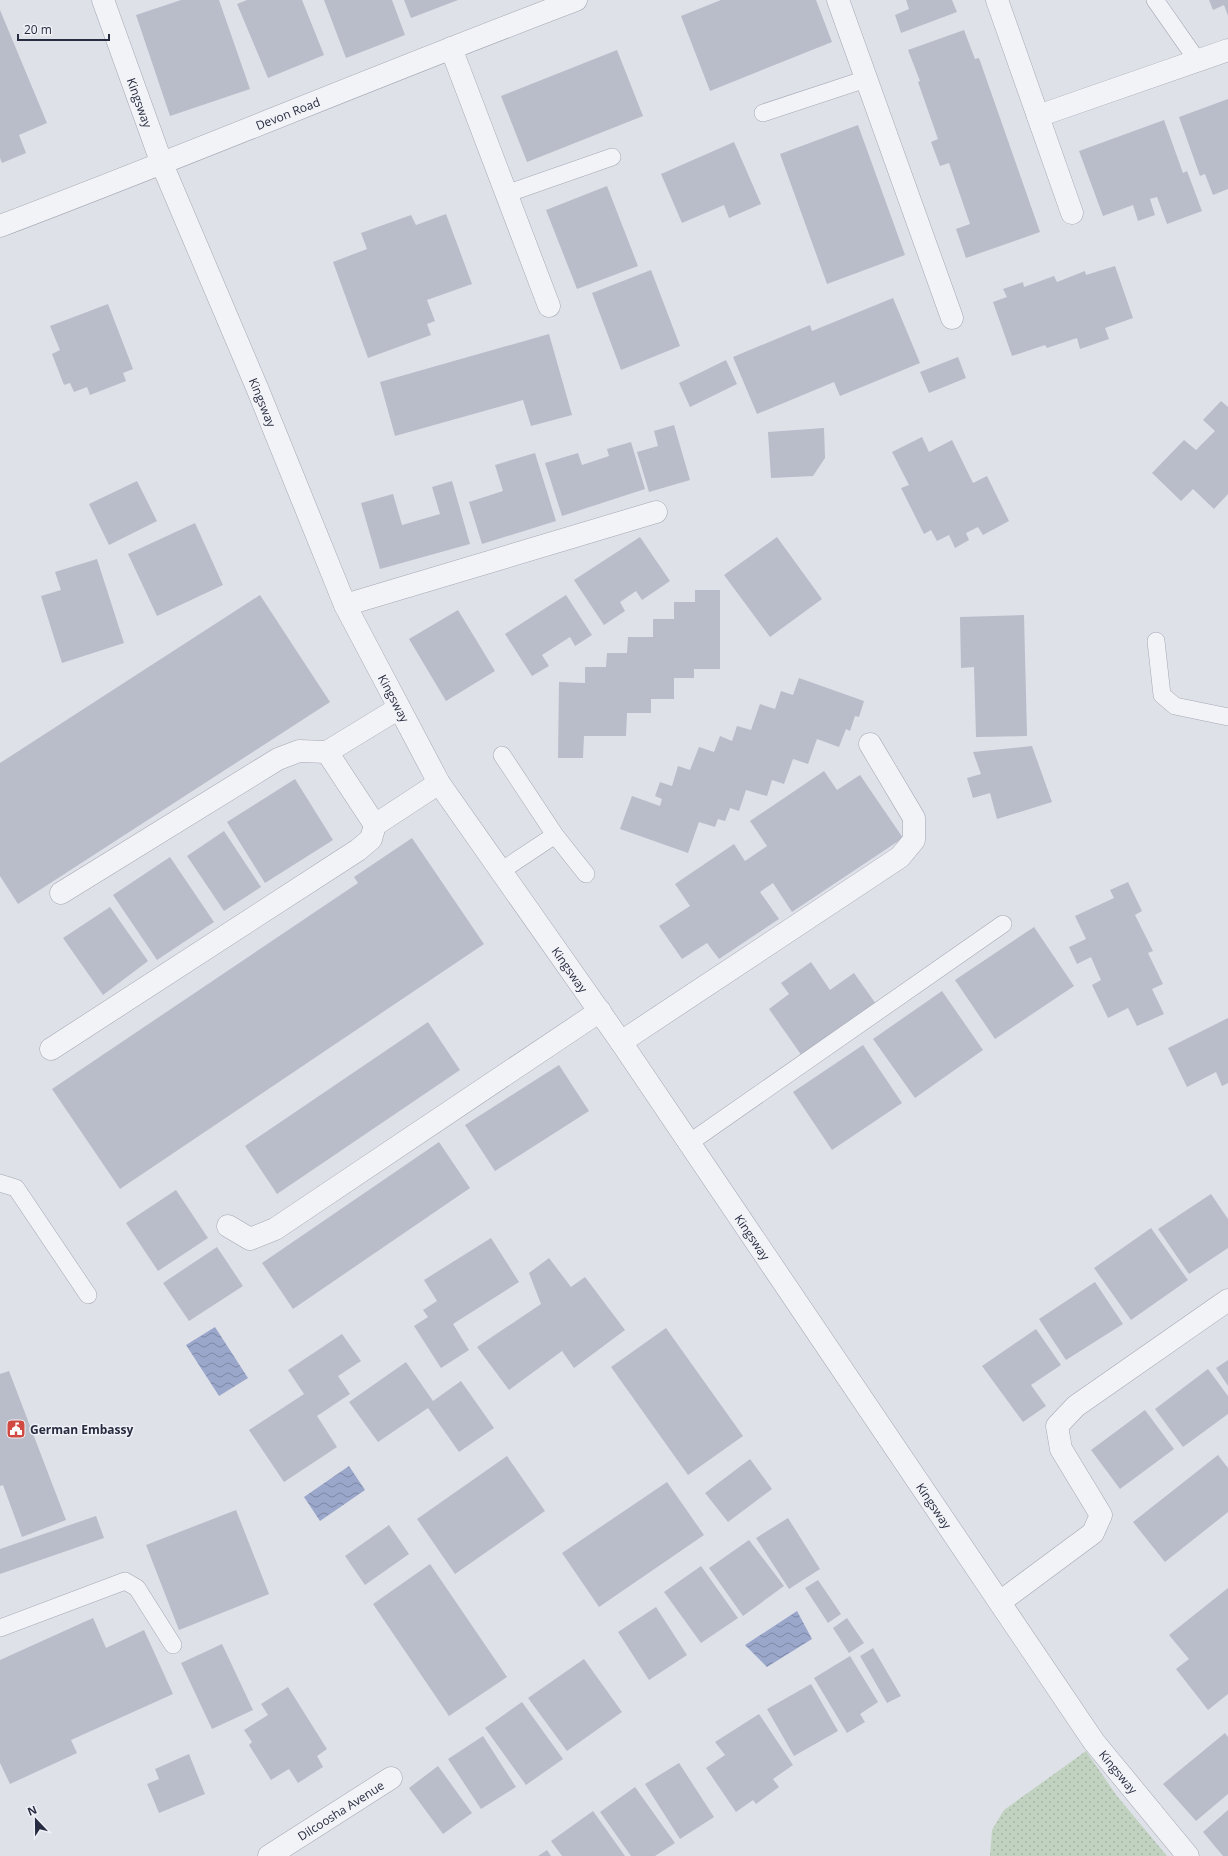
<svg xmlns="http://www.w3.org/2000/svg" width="1228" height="1856" font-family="'Open Sans',sans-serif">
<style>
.grass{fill:url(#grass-dots)}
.water{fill:url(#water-waves)}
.building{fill:#b9bcc9}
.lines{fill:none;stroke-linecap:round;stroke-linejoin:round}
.service-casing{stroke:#a4a7b3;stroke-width:18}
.minor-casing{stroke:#a4a7b3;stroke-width:23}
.service{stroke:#f2f3f7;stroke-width:17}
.minor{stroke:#f2f3f7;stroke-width:22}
.labels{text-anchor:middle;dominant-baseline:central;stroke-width:3;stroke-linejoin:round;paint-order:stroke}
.street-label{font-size:12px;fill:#282c40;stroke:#eff0f6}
.poi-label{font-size:12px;font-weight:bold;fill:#282c40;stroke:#eff0f6;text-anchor:start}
</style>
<defs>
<pattern id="grass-dots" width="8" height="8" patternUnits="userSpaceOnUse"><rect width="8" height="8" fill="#c1d3c0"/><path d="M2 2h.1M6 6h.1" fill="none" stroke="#a6b5a6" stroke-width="1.8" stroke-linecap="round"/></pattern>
<pattern id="water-waves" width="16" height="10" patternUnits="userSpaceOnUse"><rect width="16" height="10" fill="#9aa7ca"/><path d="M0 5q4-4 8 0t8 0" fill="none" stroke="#7e88a5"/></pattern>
</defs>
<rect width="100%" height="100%" fill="#dfe1e9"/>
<path class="grass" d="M1086 1751 1117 1796 1167 1856H990L992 1830 1004 1810Z"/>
<path class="water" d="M215 1327 248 1378 219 1396 186 1345Z
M349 1466 365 1490 320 1521 304 1497Z
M797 1611 812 1639 767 1667 745 1645Z"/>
<path class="building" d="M181 0H219L250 89 170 116 136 15Z
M247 0H302L324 55 268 78 237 4Z
M324 0H392L405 35 346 58Z
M404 0H458L411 18Z
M721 0H816L832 42 710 91 681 16Z
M906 0H952L957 12 901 33 895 15 909 9Z
M1209 0H1228V16L1224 5 1213 10Z
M0 10 47 123 19 135 26 153 2 163 0 158Z
M964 30 975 59 979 58 1040 232 966 258 956 229 970 224 949 163 940 166 931 142 938 139 918 82 920 81 908 50Z
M617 50 643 116 527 162 501 96Z
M1228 99V189L1213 195 1205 174 1200 176 1179 117Z
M1164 120 1183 173 1187 171 1202 211 1167 224 1157 197 1150 199 1155 215 1138 221 1133 205 1103 216 1079 151Z
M858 125 905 255 827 284 780 154Z
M734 142 761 204 729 218 724 205 682 223 661 174Z
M607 186 638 266 577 289 546 210Z
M446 214 472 284 427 300 435 321 427 324 431 335 368 358 333 262 367 249 361 233 411 215 416 225Z
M1115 266 1133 318 1105 328 1109 339 1080 349 1077 338 1047 348 1045 345 1012 356 993 302 1007 297 1003 289 1023 282 1024 287 1054 276 1057 282 1085 271 1086 275Z
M651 270 680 346 621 370 592 293Z
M893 298 920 363 840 396 834 382 757 414 733 357 810 325 812 331Z
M108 304 133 369 123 373 126 381 90 395 87 387 74 392 70 383 64 385 52 354 60 350 50 326Z
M549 334 572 415 531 426 523 400 395 436 380 382Z
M958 357 966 378 929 393 920 372Z
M726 360 737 384 690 407 679 383Z
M1221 401 1228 407V494L1214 509 1193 489 1181 501 1152 473 1184 440 1196 450 1215 431 1203 420Z
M674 425 690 480 649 492 637 452 658 446 654 431Z
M824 428 825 458 813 476 771 478 768 432Z
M922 437 929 452 952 440 973 483 987 476 1009 521 983 535 978 527 966 533 969 540 955 548 949 535 937 541 931 530 924 534 901 488 909 485 892 452Z
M631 442 645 489 562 516 545 463 578 453 582 465 609 456 607 449Z
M535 453 556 521 482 544 469 502 503 491 495 465Z
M137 481 157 521 109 545 89 504Z
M452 481 470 544 380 569 361 503 393 494 402 525 440 514 432 487Z
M195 523 223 585 157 616 128 554Z
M640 537 670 581 642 600 636 591 620 602 625 611 604 625 574 580Z
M777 537 822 599 770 637 724 575Z
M97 559 124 643 62 663 41 596 61 590 55 572Z
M695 590H720V669H694V678H674V699H651V713H627L626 736H584L583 758H558L559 682 585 683V667H606L607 653H627L628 637H653V619H674V602H695Z
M260 595 330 702 18 904 0 876V763Z
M566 595 592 635 575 646 570 637 542 655 549 666 532 676 505 634Z
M458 610 495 671 446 701 409 639Z
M1024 615 1027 736 976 737 974 667 961 668 960 617Z
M799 678 864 701 859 717 855 716 850 731 846 729 839 747 817 739 808 764 793 759 784 784 772 780 767 796 746 790 739 811 730 808 725 821 718 819 715 827 699 822 688 853 620 829 632 796 660 806 662 799 655 796 660 782 672 786 678 766 690 770 699 747 714 752 720 736 732 741 737 726 751 730 760 704 775 709 781 691 793 695Z
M1032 746 1052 802 997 819 990 793 973 798 967 778 981 774 973 752Z
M824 771 837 790 860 775 903 838 792 912 773 883 760 892 779 919 719 959 707 943 682 959 659 926 690 906 675 884 734 844 745 861 767 846 750 821Z
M295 779 333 840 265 883 227 822Z
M224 831 261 887 224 911 187 856Z
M412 838 484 944 120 1189 52 1089 358 883 354 877Z
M170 857 214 922 157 960 113 895Z
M1128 882 1142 911 1135 915 1153 951 1148 953 1163 984 1152 989 1164 1014 1137 1026 1128 1008 1108 1018 1092 985 1101 980 1091 957 1077 964 1069 947 1086 939 1075 916 1114 898 1110 890Z
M110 907 148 961 103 995 63 938Z
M1034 927 1074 986 995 1039 955 980Z
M811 962 830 990 854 973 876 1004 802 1056 769 1009 789 994 781 983Z
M942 991 983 1050 915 1098 873 1039Z
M1228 1018V1083L1222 1086 1216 1072 1187 1087 1168 1048Z
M428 1022 460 1070 277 1194 245 1146Z
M863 1045 902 1103 832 1150 793 1092Z
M559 1065 589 1111 495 1171 465 1125Z
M439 1142 470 1188 293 1309 262 1263Z
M176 1190 208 1238 158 1271 126 1223Z
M1211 1194 1228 1219V1248L1189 1274 1158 1229Z
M1151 1228 1188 1280 1131 1320 1094 1268Z
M491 1238 519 1282 453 1324 469 1350 441 1368 414 1326 428 1317 423 1310 437 1301 424 1280Z
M217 1247 243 1286 189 1321 163 1283Z
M549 1258 571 1287 585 1277 625 1330 574 1368 562 1351 509 1390 477 1347 541 1304 529 1273Z
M1095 1282 1123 1324 1066 1360 1039 1319Z
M666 1328 743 1436 688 1475 611 1367Z
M1036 1329 1061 1365 1031 1385 1046 1406 1023 1422 982 1366Z
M342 1334 361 1361 338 1376 350 1394 317 1416 337 1447 284 1482 249 1430 304 1394 288 1370Z
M1228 1360V1386L1216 1368Z
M406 1362 433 1401 461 1381 494 1428 459 1452 428 1408 378 1442 349 1402Z
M1208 1369 1228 1396V1414L1183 1447 1155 1409Z
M9 1371 66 1520 22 1537 3 1485 0 1486V1374Z
M1145 1410 1174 1449 1120 1489 1091 1450Z
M1218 1455 1228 1468V1512L1165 1562 1133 1522Z
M507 1456 545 1511 455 1574 417 1519Z
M750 1459 772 1489 728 1522 705 1493Z
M667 1482 704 1535 599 1607 562 1553Z
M236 1510 269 1594 179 1630 146 1545Z
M96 1516 104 1538 0 1574V1549Z
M788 1518 820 1569 789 1589 756 1538Z
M389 1525 409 1554 365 1585 345 1556Z
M749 1540 784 1586 743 1616 709 1568Z
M430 1564 507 1677 449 1716 373 1604Z
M701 1566 738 1618 701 1643 664 1592Z
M818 1580 841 1614 828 1623 805 1588Z
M1228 1588V1694L1208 1710 1176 1669 1189 1659 1169 1635Z
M656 1607 687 1655 649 1680 618 1632Z
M93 1618 106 1648 144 1630 173 1694 71 1740 77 1753 10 1784 0 1763V1660Z
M847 1618 864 1643 849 1653 833 1628Z
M222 1644 253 1710 212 1729 181 1663Z
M873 1648 901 1696 887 1703 860 1656Z
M850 1656 878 1702 860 1714 865 1722 847 1733 814 1678Z
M584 1659 622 1712 567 1751 528 1698Z
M811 1684 838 1731 794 1756 767 1709Z
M288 1687 327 1749 317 1756 323 1767 298 1783 289 1769 271 1780 249 1745 252 1742 244 1730 268 1715 261 1704Z
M522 1702 563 1759 526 1785 485 1728Z
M759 1714 793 1765 773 1779 779 1787 756 1804 753 1800 736 1812 706 1768 725 1755 715 1742Z
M1225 1733 1228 1737V1794L1196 1821 1163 1784Z
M483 1736 516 1787 481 1809 448 1759Z
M189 1754 205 1794 159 1813 147 1784 159 1779 155 1769Z
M679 1763 714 1817 680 1839 645 1784Z
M438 1766 472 1813 443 1834 409 1788Z
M635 1787 675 1843 655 1856H631L600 1812Z
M1228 1810V1856H1223L1203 1832Z
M593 1811 625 1856H562L551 1841Z
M547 1850 551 1856H538Z"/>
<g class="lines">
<defs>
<path id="service" d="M1155 0 1197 60
M763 113 866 79
M506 194 612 157
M1156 641 1162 695 1175 706 1228 717
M502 755 555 835
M501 871 555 835 586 874
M689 1143 1003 924
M0 1183 16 1188 88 1295
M0 1628 125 1581 137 1588 173 1645"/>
<g id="minor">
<path id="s1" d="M103 0 162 164 258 390 345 605 439 783 621 1042 1094 1742 1188 1856"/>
<path d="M838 0 952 318"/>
<path d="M997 0 1072 213"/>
<path d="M451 48 549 306"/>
<path d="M1038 116 1228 50"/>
<path id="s2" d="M0 226C193 153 383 73 576 0"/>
<path d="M345 605 656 512"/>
<path d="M327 752 375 825"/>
<path d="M61 893 278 759 299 751 327 752 399 708"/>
<path d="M621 1042 900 857 914 840V818L870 744"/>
<path d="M51 1049 358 850 371 839 375 825 439 783"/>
<path d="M228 1226 250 1239 275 1229 600 1011"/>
<path d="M1000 1602 1093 1533 1101 1515 1061 1449 1057 1426 1076 1406 1228 1300"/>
<path id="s3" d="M269 1856 391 1778"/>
</g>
</defs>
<use href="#service" class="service-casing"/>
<use href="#minor" class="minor-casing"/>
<use href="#service" class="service"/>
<use href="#minor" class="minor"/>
</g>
<defs>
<symbol id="civic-square" viewBox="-11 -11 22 22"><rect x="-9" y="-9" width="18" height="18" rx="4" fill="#d14a42" stroke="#eff0f6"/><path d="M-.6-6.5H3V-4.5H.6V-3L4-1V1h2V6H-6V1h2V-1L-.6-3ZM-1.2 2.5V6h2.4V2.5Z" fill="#fff"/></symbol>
</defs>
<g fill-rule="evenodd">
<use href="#civic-square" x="5" y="1418" width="22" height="22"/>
</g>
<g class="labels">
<g class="street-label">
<text stroke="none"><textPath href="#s1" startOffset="109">Kingsway</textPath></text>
<text stroke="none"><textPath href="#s2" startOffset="309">Devon Road</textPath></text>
<text stroke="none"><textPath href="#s1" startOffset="433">Kingsway</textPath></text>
<text stroke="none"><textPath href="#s1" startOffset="757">Kingsway</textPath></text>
<text stroke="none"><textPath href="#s1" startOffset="1081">Kingsway</textPath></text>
<text stroke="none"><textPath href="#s1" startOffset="1405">Kingsway</textPath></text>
<text stroke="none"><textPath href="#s1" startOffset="1729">Kingsway</textPath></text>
<text stroke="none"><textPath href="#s1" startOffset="2053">Kingsway</textPath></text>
<text stroke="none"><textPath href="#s3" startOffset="85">Dilcoosha Avenue</textPath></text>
</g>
<g class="poi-label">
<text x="30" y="1429">German Embassy</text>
</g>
</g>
<g transform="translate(36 1820) rotate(338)" stroke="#eff0f6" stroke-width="3" paint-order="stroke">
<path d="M0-3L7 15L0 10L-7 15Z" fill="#282c40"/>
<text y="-6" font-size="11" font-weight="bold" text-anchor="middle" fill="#282c40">N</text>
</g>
<path d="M18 34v6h91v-6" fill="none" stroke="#282c40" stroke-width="2"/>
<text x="24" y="34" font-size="12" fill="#282c40" stroke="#eff0f6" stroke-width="3" paint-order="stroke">20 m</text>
</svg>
